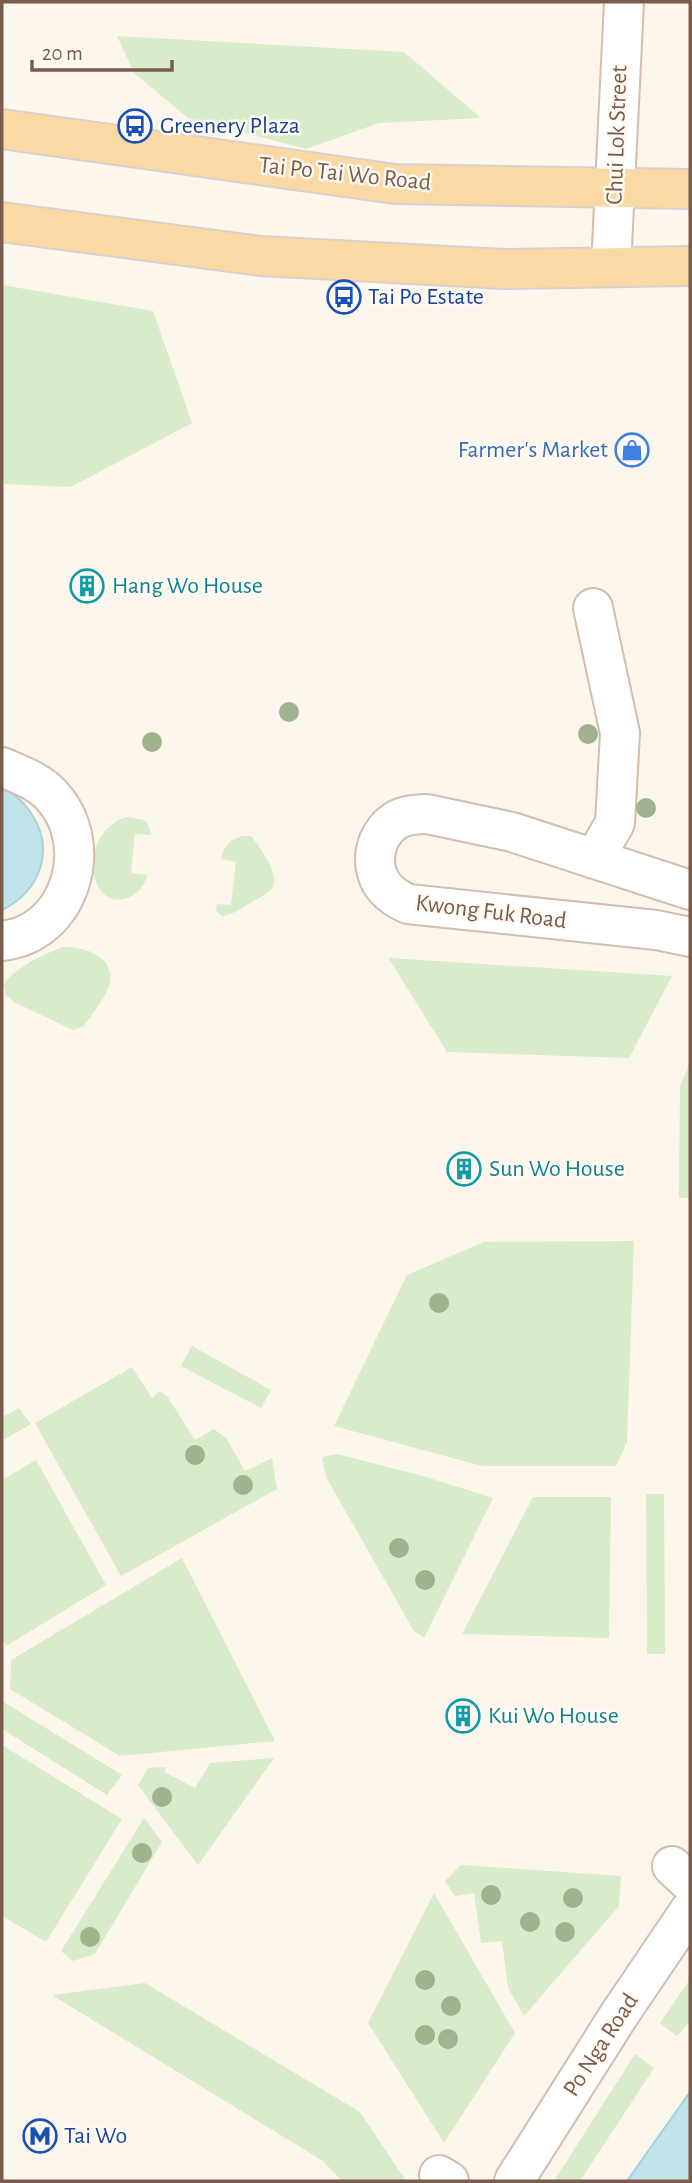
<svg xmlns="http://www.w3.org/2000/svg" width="692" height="2183" font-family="'Alegreya Sans',sans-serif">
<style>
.green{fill:#d8ecc9}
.water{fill:#bfe3e8;stroke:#a5d3da;stroke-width:2}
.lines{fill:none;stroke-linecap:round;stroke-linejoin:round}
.minor-casing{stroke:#d1beb0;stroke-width:42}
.major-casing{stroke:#dad1cd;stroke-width:42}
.minor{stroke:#fff;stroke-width:38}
.major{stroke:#fbd9a5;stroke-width:38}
.tree{fill:#a0b28e}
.labels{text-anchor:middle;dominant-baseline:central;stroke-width:5;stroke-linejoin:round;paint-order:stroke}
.transit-label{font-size:24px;fill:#164399;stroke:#fffaf3;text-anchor:start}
.street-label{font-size:24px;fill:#7a5c4d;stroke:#fffaf3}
.shop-label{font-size:24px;fill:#366cbe;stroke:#fffaf3;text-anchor:end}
.culture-label{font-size:24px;fill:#0d838f;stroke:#fffaf3;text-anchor:start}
</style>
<rect width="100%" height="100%" fill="#fdf6ec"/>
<path class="green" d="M117 36 404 52 481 118 379 123 306 149 188 118 134 73Z
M2 285 153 311 192 423 71 487 2 484Z
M128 817 144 820 148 825 151 835 135 834 131 873 147 875C143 894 118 910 102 892 81 868 98 822 128 817Z
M242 836H251C260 848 283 876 271 890 266 895 258 898 252 902 243 907 233 915 222 916L216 911 217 904 231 905 236 862 221 859C225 845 228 841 242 836Z
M63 947C84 947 114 955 110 982 107 996 92 1014 84 1026L73 1030 14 1002 6 995 4 985C12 969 46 953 63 947Z
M389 959V958L672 976 629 1058 447 1052Z
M690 1063V1198H679L680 1086Z
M634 1241 627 1442 616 1466H482L334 1426 407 1275 484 1242Z
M192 1346 271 1390 261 1408 181 1366Z
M132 1367 152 1398 159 1391 167 1396 195 1440 214 1429 226 1438 245 1471 272 1458 277 1489 121 1576 35 1423Z
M19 1408 31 1424 2 1441V1417Z
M337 1454 423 1476 493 1498 424 1638 414 1631 326 1477 322 1457Z
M36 1460 106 1585 6 1646 2 1638V1480Z
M646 1494H664L665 1654H647Z
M533 1497H611L609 1638 462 1634Z
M182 1558 275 1741 120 1756 10 1689 11 1660Z
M2 1701 122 1775 107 1795 2 1729Z
M2 1745 122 1819 46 1942 2 1916Z
M274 1758 198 1865 138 1785 148 1768 166 1767 164 1772 195 1788 210 1763Z
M144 1818 162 1842 95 1954 73 1961 61 1951Z
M461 1865 621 1876 619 1906 524 2016 508 1988 502 1941 481 1943 474 1893 455 1896 445 1881Z
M434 1893 515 2033 444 2143 368 2023Z
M690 1979V2022L677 2036 660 2023Z
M145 1983 360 2112 406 2181H342L323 2161 52 1995Z
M635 2054 654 2068 580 2181H554Z"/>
<path class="water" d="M2 789C14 792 24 803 31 813 56 850 40 891 2 910Z
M690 2092V2181H627Z"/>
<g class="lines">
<defs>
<path id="minor" d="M611 267 624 2
M593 608 620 733 615 823 594 859
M2 767C20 775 39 781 52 796 97 845 70 934 2 941
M690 890 512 832 427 814C416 814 404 815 395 821 373 836 368 869 386 889 392 896 400 900 408 904L656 930 690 937
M672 1866 690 1883
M439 2175 449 2181
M514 2181 619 2015 690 1910"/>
<path id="major" d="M2 129 395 184 690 189
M2 222 261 256 504 269 690 266"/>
</defs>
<use href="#minor" class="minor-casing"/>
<use href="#major" class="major-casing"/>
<use href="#minor" class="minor"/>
<use href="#major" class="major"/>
</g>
<g class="tree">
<circle cx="289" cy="712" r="10"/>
<circle cx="588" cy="734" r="10"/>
<circle cx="152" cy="742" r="10"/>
<circle cx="646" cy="808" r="10"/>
<circle cx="439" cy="1303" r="10"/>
<circle cx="195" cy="1455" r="10"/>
<circle cx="243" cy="1485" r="10"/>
<circle cx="399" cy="1548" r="10"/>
<circle cx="425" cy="1580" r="10"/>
<circle cx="162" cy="1797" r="10"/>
<circle cx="142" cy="1853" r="10"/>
<circle cx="491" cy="1895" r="10"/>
<circle cx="573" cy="1898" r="10"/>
<circle cx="530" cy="1922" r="10"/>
<circle cx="565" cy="1932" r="10"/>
<circle cx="90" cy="1937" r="10"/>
<circle cx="425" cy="1980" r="10"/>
<circle cx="451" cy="2006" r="10"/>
<circle cx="425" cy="2035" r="10"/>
<circle cx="448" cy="2039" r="10"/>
</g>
<defs>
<symbol id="bus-ring" viewBox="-11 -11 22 22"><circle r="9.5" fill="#fffaf3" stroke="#1a4fb4" stroke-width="1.5"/><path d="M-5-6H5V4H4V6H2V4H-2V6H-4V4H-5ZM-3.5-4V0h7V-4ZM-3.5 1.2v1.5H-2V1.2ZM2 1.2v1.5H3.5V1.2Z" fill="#1a4fb4"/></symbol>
<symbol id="shop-ring" viewBox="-11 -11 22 22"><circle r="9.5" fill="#fffaf3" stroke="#3f7fe0" stroke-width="1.5"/><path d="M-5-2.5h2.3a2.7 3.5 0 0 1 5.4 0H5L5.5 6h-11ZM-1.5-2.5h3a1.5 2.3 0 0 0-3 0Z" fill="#3f7fe0"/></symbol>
<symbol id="building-ring" viewBox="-11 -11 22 22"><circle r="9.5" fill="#fffaf3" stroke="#0f9aa8" stroke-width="1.5"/><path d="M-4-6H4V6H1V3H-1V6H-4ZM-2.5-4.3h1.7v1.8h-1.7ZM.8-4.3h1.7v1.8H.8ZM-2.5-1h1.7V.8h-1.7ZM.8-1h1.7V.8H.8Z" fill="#0f9aa8"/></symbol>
<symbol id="metro-ring" viewBox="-11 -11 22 22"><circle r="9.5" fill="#fffaf3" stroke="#1a4fb4" stroke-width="1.5"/><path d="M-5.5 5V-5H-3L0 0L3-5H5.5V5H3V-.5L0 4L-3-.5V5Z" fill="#1a4fb4"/></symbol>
</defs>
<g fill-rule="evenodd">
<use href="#bus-ring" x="116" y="107" width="38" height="38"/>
<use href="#bus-ring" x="325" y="278" width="38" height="38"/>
<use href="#shop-ring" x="613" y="431" width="38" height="38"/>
<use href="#building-ring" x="68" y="567" width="38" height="38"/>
<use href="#building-ring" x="445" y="1150" width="38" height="38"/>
<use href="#building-ring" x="444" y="1697" width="38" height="38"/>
<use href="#metro-ring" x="21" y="2117" width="38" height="38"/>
</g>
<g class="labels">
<g class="transit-label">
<text x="160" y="126">Greenery Plaza</text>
<text x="368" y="297">Tai Po Estate</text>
<text x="64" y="2136">Tai Wo</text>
</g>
<g class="street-label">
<text transform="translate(617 135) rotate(-88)">Chui Lok Street</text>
<text transform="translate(345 174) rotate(6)">Tai Po Tai Wo Road</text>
<text transform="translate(491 912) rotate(7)">Kwong Fuk Road</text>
<text transform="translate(601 2045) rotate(-57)">Po Nga Road</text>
</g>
<g class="shop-label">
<text x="608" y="450">Farmer's Market</text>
</g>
<g class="culture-label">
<text x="112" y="586">Hang Wo House</text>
<text x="489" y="1169">Sun Wo House</text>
<text x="488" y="1716">Kui Wo House</text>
</g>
</g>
<rect width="692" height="2183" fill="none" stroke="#7a5c4d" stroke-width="7"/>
<path d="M32 60v10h140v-10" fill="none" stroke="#7a5c4d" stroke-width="3.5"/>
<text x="42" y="60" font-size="21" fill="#7a5c4d" stroke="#fffaf3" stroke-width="5" paint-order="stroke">20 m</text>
</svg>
